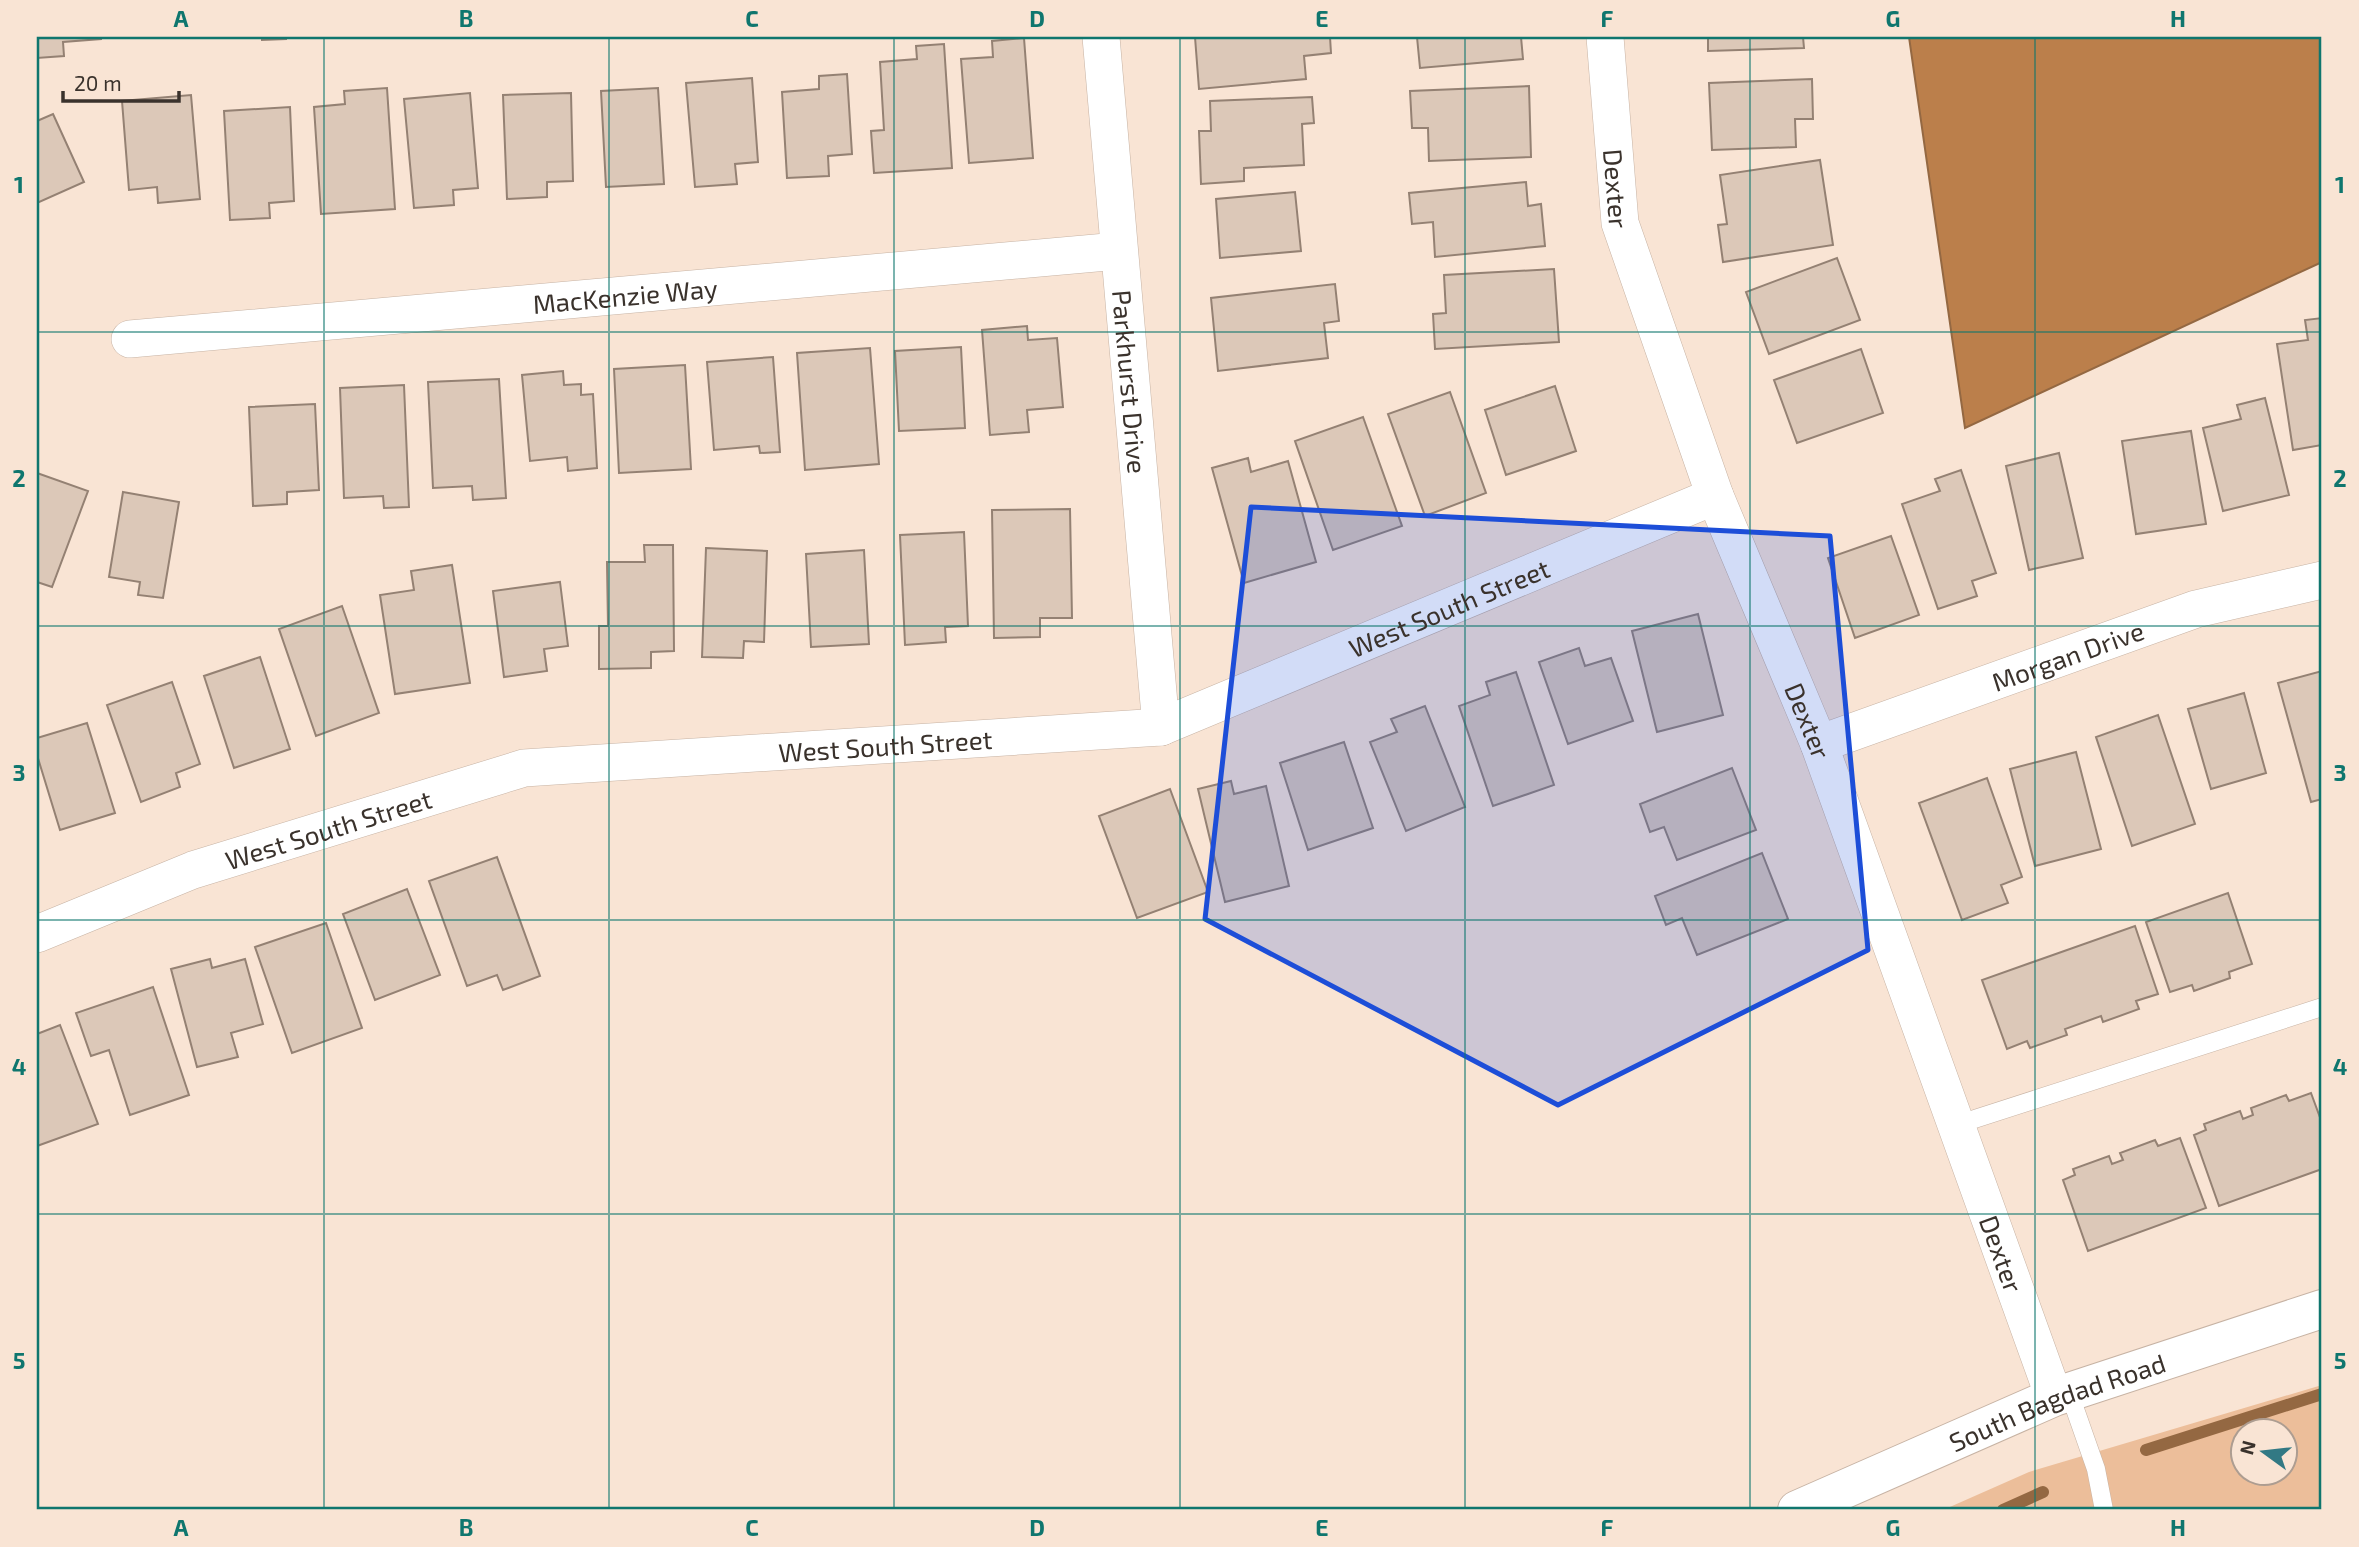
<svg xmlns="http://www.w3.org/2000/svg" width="2359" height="1547" font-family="'Exo 2',sans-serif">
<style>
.green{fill:#ecbe9a;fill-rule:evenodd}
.water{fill:#bb7f4b;stroke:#946842;stroke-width:2}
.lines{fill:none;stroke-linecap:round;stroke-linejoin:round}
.stream{stroke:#946842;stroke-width:12}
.building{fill:#dcc8b8;stroke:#948173;stroke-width:2}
.service-casing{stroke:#c7b3a4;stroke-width:19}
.minor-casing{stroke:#c7b3a4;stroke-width:38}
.secondary-casing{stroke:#c7b3a4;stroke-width:40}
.service{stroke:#fff;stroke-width:18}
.minor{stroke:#fff;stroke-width:37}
.secondary{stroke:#fff;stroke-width:38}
.marked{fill:#1d4ed8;fill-opacity:0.2;stroke:#1d4ed8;stroke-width:5;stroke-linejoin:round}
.grid{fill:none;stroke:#0f766e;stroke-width:2;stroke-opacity:0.55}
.labels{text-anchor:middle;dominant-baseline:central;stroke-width:6;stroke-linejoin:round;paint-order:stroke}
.street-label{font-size:26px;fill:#3a322c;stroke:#f9e4d4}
.neatline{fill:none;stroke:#0f766e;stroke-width:2.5}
.grid-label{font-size:23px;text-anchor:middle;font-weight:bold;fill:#0f766e}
</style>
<rect width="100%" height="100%" fill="#f9e4d4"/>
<path class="green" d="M2322 1385V1510H1943L2029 1472ZM2244 1432H2286V1474H2244Z"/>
<path class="water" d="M1909 37H2322V262L1965 428Z"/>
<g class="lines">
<path class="stream" d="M2146 1450 2322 1394
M2003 1510 2043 1492"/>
</g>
<path class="building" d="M37 37H101V39L63 42 64 56 37 58Z
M262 37H286V39L262 40Z
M1195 37H1330L1331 53 1304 56 1306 79 1199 89Z
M1417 37H1521L1523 59 1420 68Z
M1708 37H1803L1804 48 1708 51Z
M1024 38 1033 158 969 163 961 59 993 57 992 41Z
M944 44 952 168 874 173 871 131 884 130 880 62 917 59 916 46Z
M847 74 852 154 828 156 829 176 787 178 782 92 819 89V76Z
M752 78 758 162 735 164 737 184 695 187 686 83Z
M1812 79 1813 119H1795L1796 147 1712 150 1709 83Z
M1529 86 1531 157 1429 161 1428 128H1412L1410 91Z
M387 88 395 209 321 214 314 107 345 104 344 91Z
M658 88 664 184 606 187 601 91Z
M470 93 478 188 453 190 454 205 414 208 404 99Z
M571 93 573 181 547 182V197L507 199 503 95Z
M191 95 200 199 158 203 157 187 129 190 122 101Z
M1312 97 1314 123 1302 124 1304 165 1244 168V181L1201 184 1199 131H1211L1210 101Z
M290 107 294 201 269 203 270 218 230 220 224 111Z
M53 114 84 182 37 203V121Z
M1820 160 1833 245 1723 262 1718 225 1727 224 1720 175Z
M1526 182 1528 206 1541 204 1545 246 1435 257 1433 222 1412 224 1409 193Z
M1295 192 1301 251 1220 258 1216 199Z
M1837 258 1860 320 1769 354 1746 292Z
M1554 269 1559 342 1435 349 1433 314 1446 313 1444 275Z
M1335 284 1339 321 1324 323 1328 358 1218 371 1211 298Z
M2322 318V445L2293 450 2277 344 2308 340 2305 320Z
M1027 326 1028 340 1057 338 1063 407 1027 410 1029 432 990 435 982 330Z
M961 347 965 428 899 431 895 351Z
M870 348 879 464 805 470 797 353Z
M1861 349 1883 413 1797 443 1774 380Z
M773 357 780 452 760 453 759 446 714 450 707 362Z
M685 365 691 469 619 473 614 369Z
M563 371 564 385 581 384V395L593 394 597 468 568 471 567 457 530 461 522 375Z
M499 379 506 498 473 500 472 486 433 488 428 382Z
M404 385 409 507 384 508 383 496 344 498 340 388Z
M1555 386 1576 451 1506 475 1485 410Z
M1450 392 1486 493 1425 516 1388 414Z
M2265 398 2289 495 2223 511 2203 428 2241 419 2237 405Z
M315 404 319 490 287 492V504L253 506 249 407Z
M1363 417 1402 526 1333 550 1295 441Z
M2191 431 2206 524 2136 534 2122 441Z
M2059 453 2083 558 2029 570 2006 466Z
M1248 458 1251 472 1288 461 1316 562 1244 583 1212 468Z
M1961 470 1996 573 1972 581 1977 596 1938 609 1902 504 1940 491 1935 479Z
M37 473 88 491 52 587 37 582Z
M123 492 179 502 163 598 138 595 140 582 109 577Z
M1070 509 1072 618H1040V637L994 638 992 510Z
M964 532 968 626 945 627 946 642 905 645 900 535Z
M1891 536 1919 615 1855 638 1828 558Z
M644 545H673L674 651 651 652V668L599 669V626H608L607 562H645Z
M706 548 767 551 764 642 744 641 743 658 702 657Z
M864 550 869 644 811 647 806 554Z
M452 565 470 683 395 694 380 595 414 590 411 571Z
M560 582 568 646 544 649 547 671 504 677 493 591Z
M342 606 379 713 316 736 279 629Z
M1698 614 1723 715 1657 732 1632 631Z
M1579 648 1585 666 1611 658 1633 721 1568 744 1539 662Z
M260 657 290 749 234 768 204 676Z
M2322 671V799L2311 802 2278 683Z
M1516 672 1554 785 1493 806 1459 706 1490 695 1486 682Z
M172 682 200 764 176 773 180 787 141 802 107 705Z
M2244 693 2266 773 2211 789 2188 709Z
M1425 706 1465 807 1406 831 1370 742 1397 732 1391 719Z
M2158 715 2195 824 2132 846 2096 737Z
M87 723 115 813 60 830 37 755V738Z
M1344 742 1373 828 1308 850 1280 763Z
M2076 752 2101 849 2035 866 2010 769Z
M1732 768 1756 830 1677 860 1664 827 1650 832 1640 804Z
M1987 778 2022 877 2001 885 2008 903 1962 920 1919 803Z
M1231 781 1234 794 1266 786 1289 886 1225 902 1198 789Z
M1170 789 1208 892 1137 918 1099 816Z
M1762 853 1788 919 1697 955 1682 918 1666 925 1655 896Z
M497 857 540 976 503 990 497 975 467 986 429 881Z
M407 889 440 975 375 1000 343 914Z
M2228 893 2252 964 2229 972 2230 978 2194 991 2192 985 2170 992 2146 922Z
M326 923 362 1028 292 1053 255 947Z
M2135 926 2158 994 2136 1001 2139 1009 2103 1022 2101 1016 2065 1029 2067 1035 2030 1048 2027 1041 2007 1049 1982 980Z
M210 959 212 968 245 959 263 1024 231 1033 238 1057 197 1067 171 969Z
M153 987 189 1095 130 1115 109 1050 91 1056 76 1013Z
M60 1025 98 1124 37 1146V1034Z
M2311 1093 2322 1123V1169L2219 1206 2194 1135 2206 1130 2204 1124 2240 1111 2243 1119 2253 1115 2251 1108 2286 1095 2289 1101Z
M2180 1138 2206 1208 2088 1251 2063 1180 2075 1175 2073 1169 2109 1156 2112 1164 2123 1160 2120 1153 2155 1140 2158 1146Z"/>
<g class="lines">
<defs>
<path id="service" d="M1956 1125 2322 1007
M2069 1392 2096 1469 2104 1510"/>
<g id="minor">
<path id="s1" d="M1101 37 1161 727"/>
<path id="s2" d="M1605 37 1620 223 1715 496 1819 744 2054 1397"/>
<path id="s3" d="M130 339 1118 251"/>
<path id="s4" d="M1819 744 2196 609 2322 580"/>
<path id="s5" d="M37 934 193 870 524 768 1161 727 1715 496"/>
</g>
<g id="secondary">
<path id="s6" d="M1797 1510 2054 1397 2322 1309"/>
</g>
</defs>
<use href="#service" class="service-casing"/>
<use href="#minor" class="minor-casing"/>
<use href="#secondary" class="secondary-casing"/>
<use href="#service" class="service"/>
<use href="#minor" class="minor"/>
<use href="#secondary" class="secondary"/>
</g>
<path class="marked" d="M1251 507 1830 536 1868 950 1558 1105 1205 919Z"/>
<path class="grid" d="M324 37V1510M609 37V1510M894 37V1510M1180 37V1510M1465 37V1510M1750 37V1510M2035 37V1510M37 332H2322M37 626H2322M37 920H2322M37 1214H2322"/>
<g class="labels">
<g class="street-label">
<text stroke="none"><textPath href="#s2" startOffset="152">Dexter</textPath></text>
<text stroke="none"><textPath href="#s3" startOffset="497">MacKenzie Way</textPath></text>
<text stroke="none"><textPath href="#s1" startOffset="346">Parkhurst Drive</textPath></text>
<text stroke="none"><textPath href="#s5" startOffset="1465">West South Street</textPath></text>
<text stroke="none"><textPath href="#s4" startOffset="264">Morgan Drive</textPath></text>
<text stroke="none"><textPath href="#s2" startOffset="719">Dexter</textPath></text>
<text stroke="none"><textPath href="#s5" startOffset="877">West South Street</textPath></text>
<text stroke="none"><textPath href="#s5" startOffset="310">West South Street</textPath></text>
<text stroke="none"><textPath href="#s2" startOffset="1286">Dexter</textPath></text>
<text stroke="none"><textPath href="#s6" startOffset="282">South Bagdad Road</textPath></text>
</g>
</g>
<rect width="2359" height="1547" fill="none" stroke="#f9e4d4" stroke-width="77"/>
<g transform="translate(2264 1452) rotate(285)"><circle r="33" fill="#f9e4d4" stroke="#ad9d91" stroke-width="2"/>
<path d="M0-5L12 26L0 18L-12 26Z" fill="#327984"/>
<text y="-10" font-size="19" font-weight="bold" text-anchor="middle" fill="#3a322c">N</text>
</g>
<path d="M63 91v10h116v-10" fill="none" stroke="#3a322c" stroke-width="3.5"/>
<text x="74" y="91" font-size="21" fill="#3a322c" stroke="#f9e4d4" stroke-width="5" paint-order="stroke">20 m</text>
<rect x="38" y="38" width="2282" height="1470" class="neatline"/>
<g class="grid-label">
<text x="181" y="27">A</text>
<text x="466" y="27">B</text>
<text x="752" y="27">C</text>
<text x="1037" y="27">D</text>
<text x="1322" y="27">E</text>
<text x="1607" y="27">F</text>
<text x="1893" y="27">G</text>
<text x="2178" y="27">H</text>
<text x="19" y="193">1</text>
<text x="2340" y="193">1</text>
<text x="19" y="487">2</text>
<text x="2340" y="487">2</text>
<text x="19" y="781">3</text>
<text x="2340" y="781">3</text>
<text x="19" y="1075">4</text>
<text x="2340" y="1075">4</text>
<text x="19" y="1369">5</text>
<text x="2340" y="1369">5</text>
<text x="181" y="1536">A</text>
<text x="466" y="1536">B</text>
<text x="752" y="1536">C</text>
<text x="1037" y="1536">D</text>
<text x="1322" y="1536">E</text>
<text x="1607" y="1536">F</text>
<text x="1893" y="1536">G</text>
<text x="2178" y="1536">H</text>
</g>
</svg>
